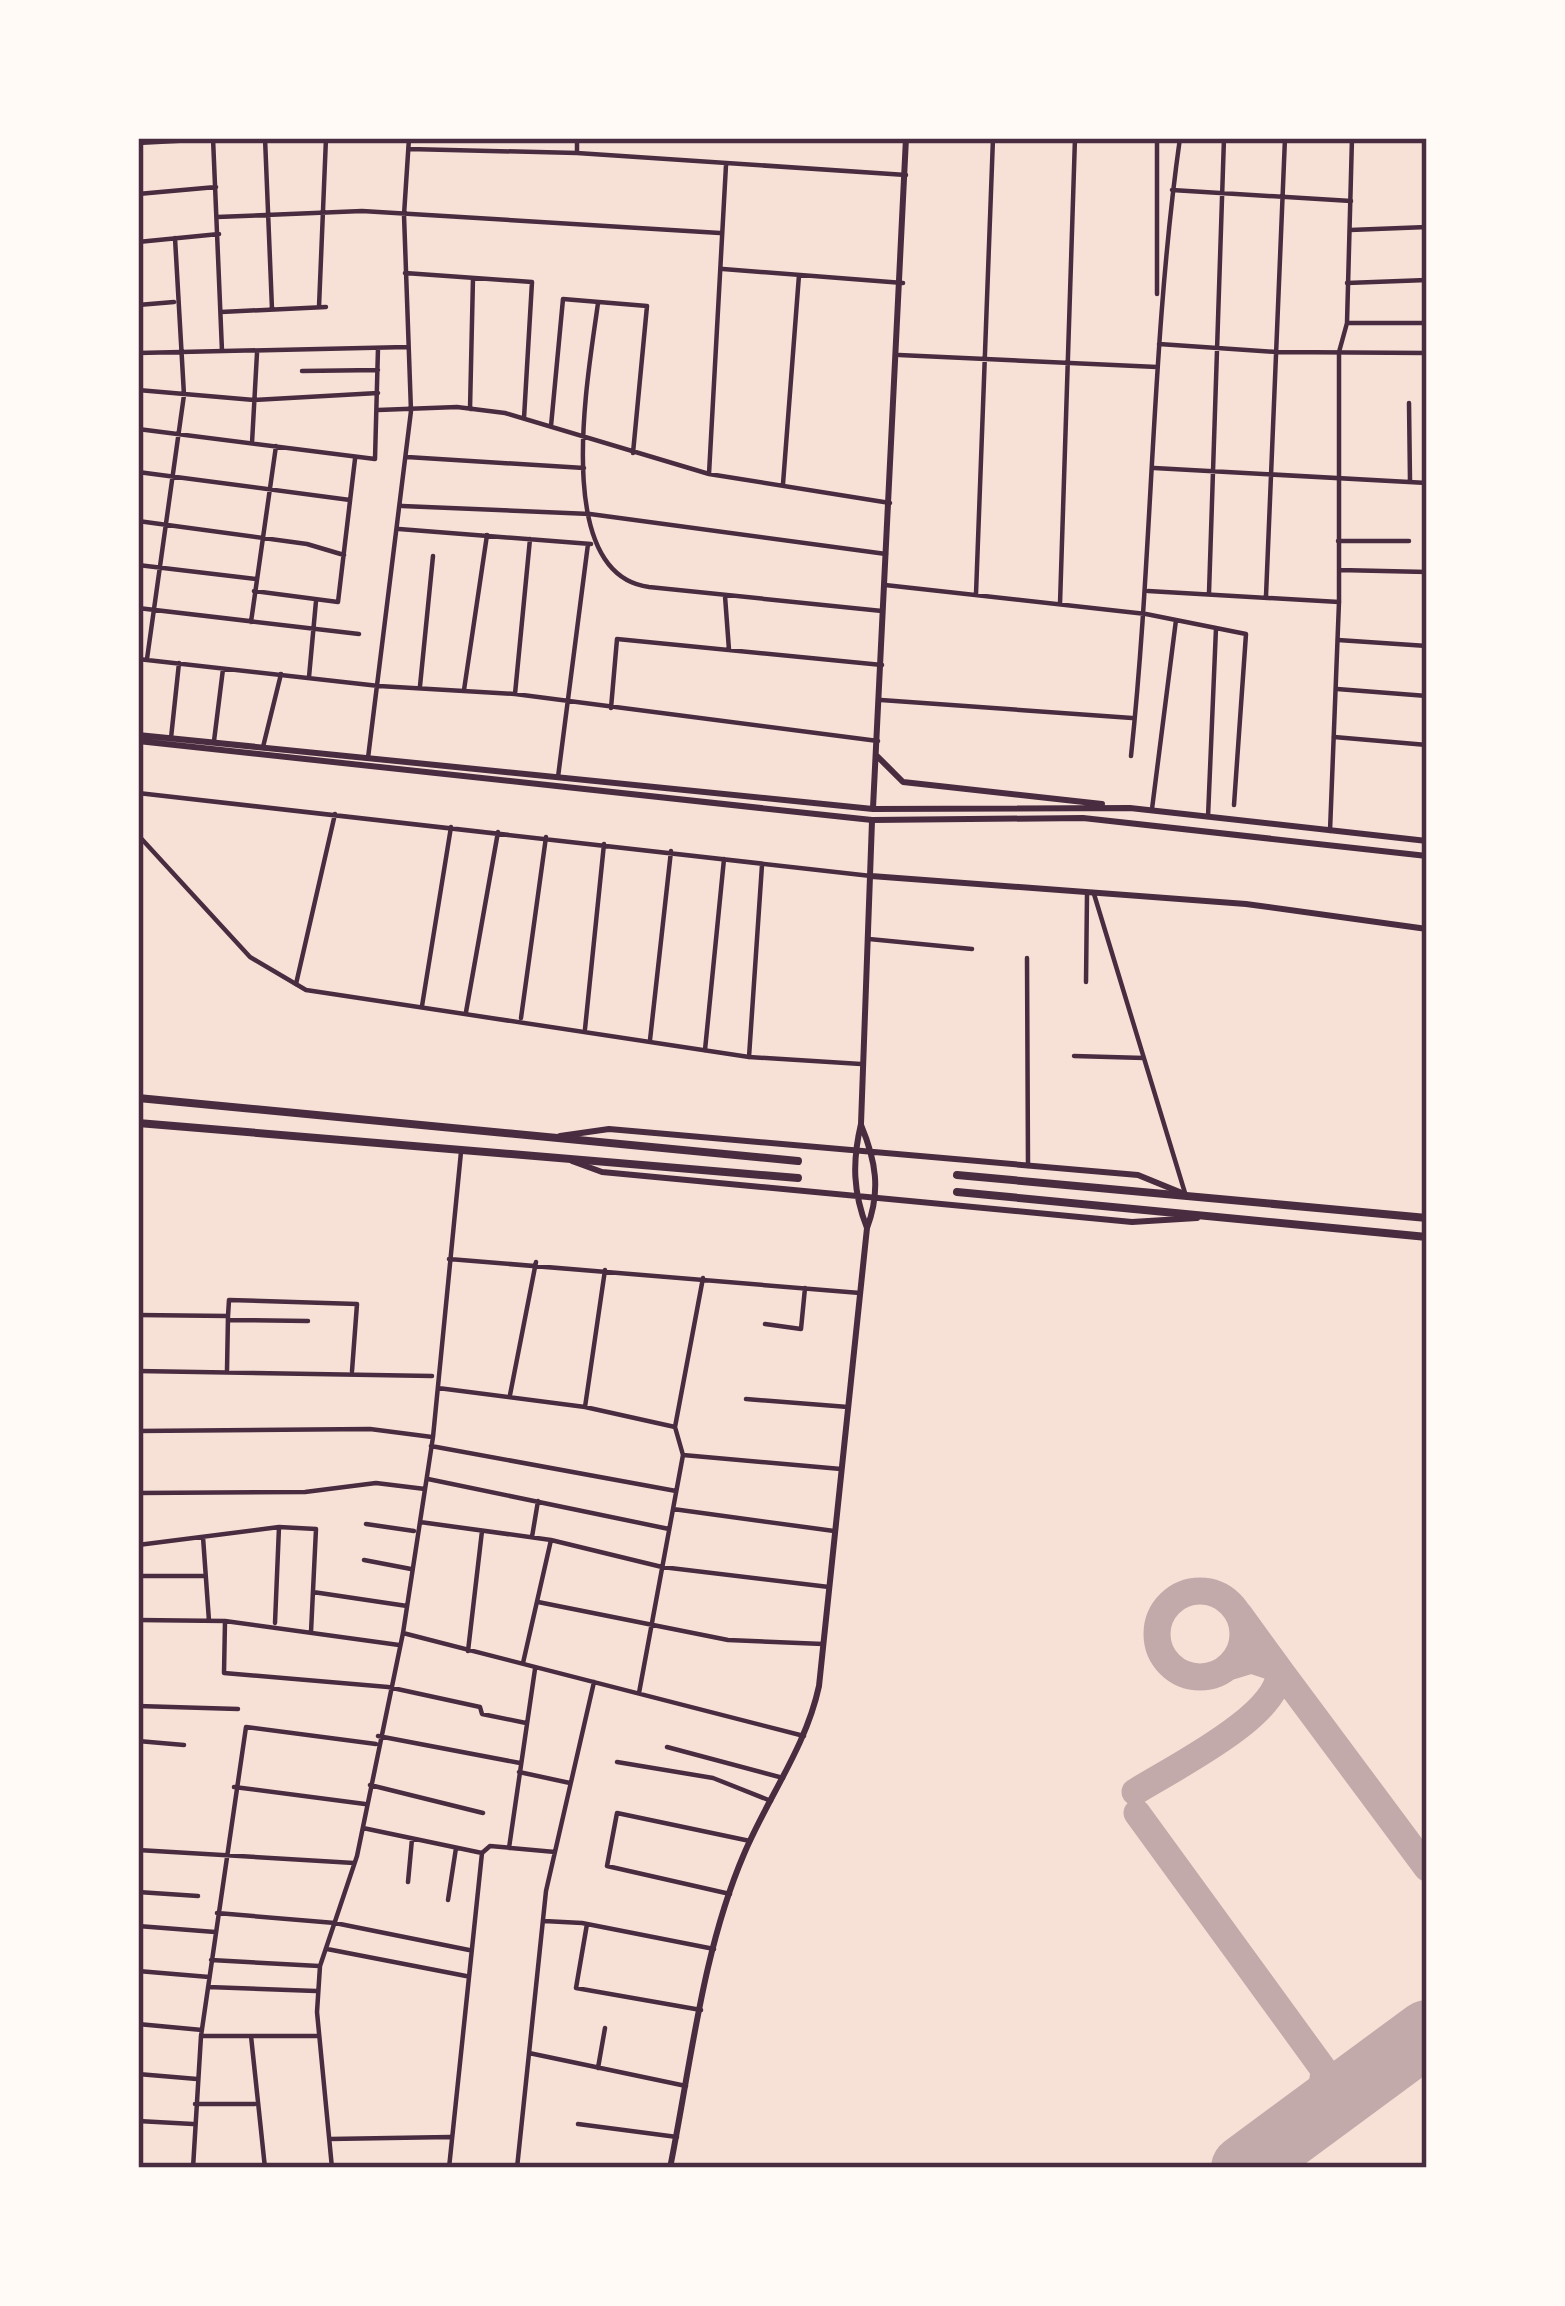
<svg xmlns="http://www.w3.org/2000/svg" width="1565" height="2306" font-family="Quicksand,sans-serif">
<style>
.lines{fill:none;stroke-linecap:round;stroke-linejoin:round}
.taxiway{stroke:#c3aaaa;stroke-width:27}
.runway{stroke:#c3aaaa;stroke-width:66}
.minor{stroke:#4a2c40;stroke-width:4.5}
.tertiary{stroke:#4a2c40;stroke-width:4.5}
.secondary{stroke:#4a2c40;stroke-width:6}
.trunk{stroke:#4a2c40;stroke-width:8}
.neatline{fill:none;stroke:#4a2c40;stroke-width:4.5}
</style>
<rect width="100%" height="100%" fill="#f7e1d7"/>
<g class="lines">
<path class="taxiway" d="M1157 1634a43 43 0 1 1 86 0a43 43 0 1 1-86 0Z
M1228 1667 1251 1660 1279 1669 1239 1614
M1279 1669 1427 1868
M1135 1792C1171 1769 1284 1714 1279 1669
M1137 1813 1324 2070 1319 2113"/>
<path class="runway" d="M1244 2168 1427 2033"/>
<path class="minor" d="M213 138 222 351
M265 138 272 309
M1157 138V294
M138 143 213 139
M409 149 577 153 906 175
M577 153V138
M1172 190 1351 201
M138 194 216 187
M217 217 362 211 720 233
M1350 230 1427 227
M138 242 219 234
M723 269 903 283
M405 273 532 282 524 418
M1347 283 1427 280
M598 303C589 371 550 574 649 587L882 611
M138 305 174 302
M319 307 326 138
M221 312 326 307
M1159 344 1276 352 1427 353
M138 353 407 347
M899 355 1157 367
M302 371 378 370
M138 390 254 400 378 393
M1409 403 1410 481
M470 409 473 278
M378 410 457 407 505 413 709 474 890 503
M551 426 563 299 647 306 633 453
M138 429 375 459 378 348
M252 443 257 353
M407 457 584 468
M1154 468 1427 483
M138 472 350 500
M709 474 726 165
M783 484 799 275
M402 506 590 514 886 554
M138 521 307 544 344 555
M399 529 591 544
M1338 541H1409
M138 565 256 579
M885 585 1146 614 1246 634 1234 805
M254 591 338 602 355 459
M1148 591 1339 602
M1209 593 1224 138
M976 594 993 138
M725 596 729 650
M1266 596 1285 138
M1060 604 1075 138
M138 608 359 634
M251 622 276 446
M1338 640 1427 646
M138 659 379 686 515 694 878 741
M147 659 184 395 175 238
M309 677 316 601
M420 686 433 556
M1337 689 1427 696
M464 690 487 535
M515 694 530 539
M881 700 1132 718
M611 708 617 639 882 665
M1334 737 1427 745
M171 738 179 663
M214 741 223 669
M263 747 281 674
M1131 756C1153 550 1151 343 1180 138
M368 758 411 411 404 215 409 138
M558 777 588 544
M138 793 871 876
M1152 809 1176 620
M1208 817 1216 628
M1094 894 1185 1193
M869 939 972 949
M1027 958 1028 1166
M1086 982 1087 894
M296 984 335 814
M422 1006 451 827
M466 1012 498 832
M521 1018 546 837
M585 1029 604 844
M650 1040 671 851
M705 1050 724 859
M1074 1056 1144 1058
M749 1057 762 865
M449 1259 860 1293
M138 1315 228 1316 227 1370
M228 1316 229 1300 357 1304 352 1371
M228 1320 308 1321
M765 1324 801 1329 805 1288
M138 1371 432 1376
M438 1388 585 1407 675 1427
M510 1395 536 1262
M746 1399 848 1407
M585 1407 605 1270
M138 1431 370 1429 432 1437
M431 1446 676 1491
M683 1455 841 1469
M428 1479 669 1529
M138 1493 305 1492 376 1483 425 1489
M673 1509 834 1531
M420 1522 551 1540 662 1567 829 1587
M366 1524 414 1531
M203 1537 209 1621
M532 1537 538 1501
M138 1545 279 1527 316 1529 311 1632
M364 1560 411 1569
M138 1576H204
M313 1592 407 1606
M538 1602 728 1640 823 1644
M138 1620 225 1621 399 1645
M225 1621 224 1673 388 1687 480 1707 482 1714 526 1723
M275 1623 279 1527
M403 1633 804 1736
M468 1651 482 1531
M523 1663 551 1540
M639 1693 683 1455 675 1427 703 1278
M138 1706 238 1709
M378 1736 520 1763
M138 1741 184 1745
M667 1747 783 1778
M617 1762 713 1778 771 1801
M519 1772 570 1783
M370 1785 483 1813
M234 1787 365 1804
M363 1828 482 1853 449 2168
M509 1848 535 1669
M138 1850 354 1863
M482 1853 490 1846 555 1852
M408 1882 412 1839
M138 1892 198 1896
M730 1894 607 1866 617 1813 750 1841
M448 1900 456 1848
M217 1913 335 1923 469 1950
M544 1921 582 1923 714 1949
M587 1924 576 1988 701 2010
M138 1926 215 1932
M327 1949 466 1976
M211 1960 319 1966
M138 1971 209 1977
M208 1987 316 1991
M138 2024 202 2030
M201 2036H319
M251 2036 265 2168
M529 2053 686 2086
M598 2068 605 2028
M138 2074 197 2079
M195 2104H255
M138 2121 193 2124
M578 2124 677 2137
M330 2139 450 2137
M193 2168 201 2036 246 1727 376 1744
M332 2168 317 2012 320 1966 357 1856 403 1633 433 1437 461 1152
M517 2168 546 1891 594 1682"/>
<path class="tertiary" d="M1347 323H1427
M1339 570 1427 572
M1330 831 1339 602V352L1347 323 1352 138
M138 835 250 957 306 990 749 1057 861 1064"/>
<path class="secondary" d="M138 735 873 809 1130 808 1427 841
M138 741 872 820 1083 818 1427 856
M876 755 903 782 1102 804
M873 808 906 138
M871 876 1246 904 1427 929
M560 1136 609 1129 1138 1175 1182 1193
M572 1161 602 1172 1132 1222 1197 1218
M867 1228C853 1192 852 1162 861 1124L872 821
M670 2168C691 2064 702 1952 744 1854 768 1797 806 1747 819 1686L867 1228C881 1191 876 1161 861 1125"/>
<path class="trunk" d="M138 1098 798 1161
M138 1123 798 1178
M957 1175 1427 1218
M957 1192 1427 1237"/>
</g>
<rect width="1565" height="2306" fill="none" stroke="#fffaf5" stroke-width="282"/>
<rect x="141" y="141" width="1283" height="2024" class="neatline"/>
</svg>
